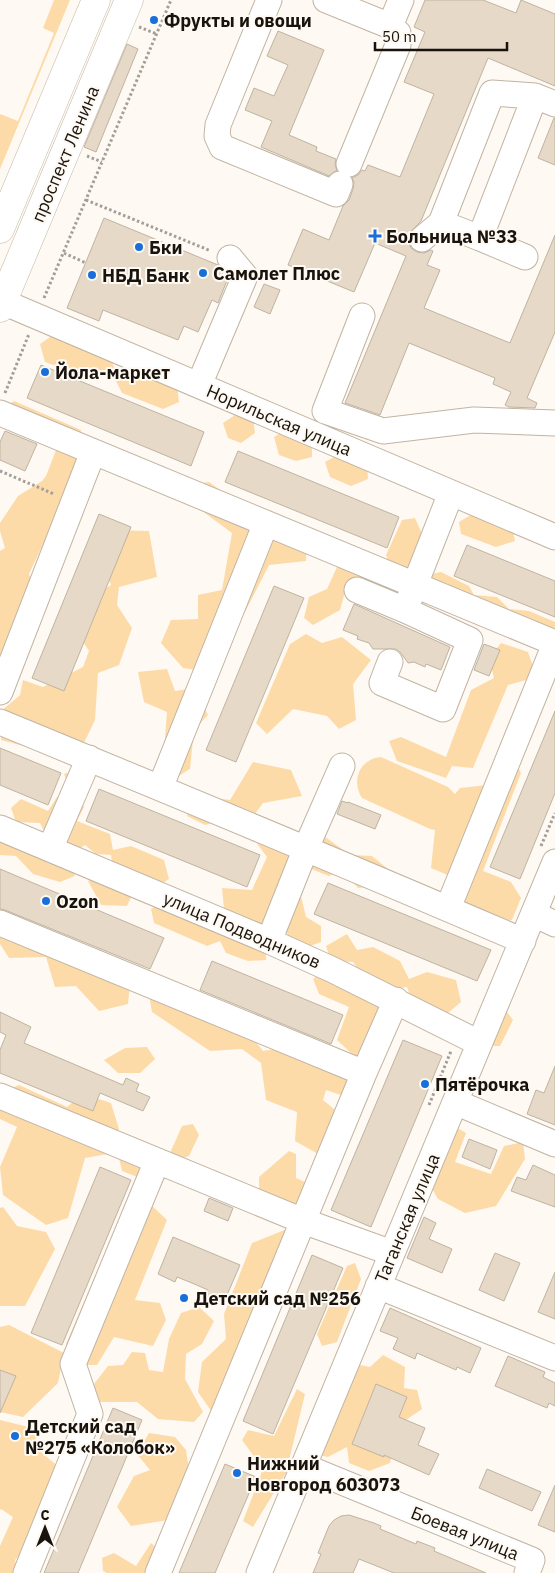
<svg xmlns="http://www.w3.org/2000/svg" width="555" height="1573" font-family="'IBM Plex Sans',sans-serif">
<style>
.green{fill:#fddba8}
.building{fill:#e6d9c7;stroke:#bfb3a1}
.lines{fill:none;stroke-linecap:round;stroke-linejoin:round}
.minor-casing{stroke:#c1b4a3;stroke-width:27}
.major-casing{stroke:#c1b4a3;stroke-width:29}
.path{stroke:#a39e98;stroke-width:3;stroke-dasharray:2.5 2.5;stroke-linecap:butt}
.minor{stroke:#fff;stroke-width:25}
.major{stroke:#fff;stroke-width:28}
.poi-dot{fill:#196fd9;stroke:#fef9f2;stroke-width:2}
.labels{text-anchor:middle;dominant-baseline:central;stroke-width:4;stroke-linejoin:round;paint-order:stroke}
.poi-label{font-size:18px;font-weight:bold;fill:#18130d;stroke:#fef9f2;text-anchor:start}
.street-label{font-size:18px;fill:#18130d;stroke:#fef9f2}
</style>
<rect width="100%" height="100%" fill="#fef9f2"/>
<path class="green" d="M54 0H70L0 169V114L18 121 54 33 43 28Z
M56 333 108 354 115 369 135 366 177 384 179 402 163 409 122 393 113 375 92 379 45 362 40 344Z
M14 401 81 430 78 450 91 468 69 540H45L29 574 35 591 0 677V551L5 548 0 531V523L18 496 42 481 46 476 58 445 4 423 0 427C0 414 3 408 14 401Z
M238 413 253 418 255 433 241 443 228 438 223 423Z
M287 429 312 438V457L296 461 279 455 274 437Z
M343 452 367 463 368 479 351 486 330 477 325 462Z
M209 482 256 516 307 531 306 561 269 565 244 614 220 613 212 626 231 647 215 673 183 668 161 643 171 620 198 619V595L222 590 232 533 190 502 189 485Z
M479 510 511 522 515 541 496 547 461 534 459 522Z
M415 518 423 536 410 569 392 571 386 555 402 520Z
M110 530 149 531 157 577 119 587 117 605 132 628 119 665 98 673 95 720 81 749 53 754 1 740 0 712 20 695 23 680 43 687 83 667 89 651 78 634 96 594 111 585 99 555Z
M355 564 367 581 345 592 340 610 313 625 304 618 309 597 327 589 337 567Z
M441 572 469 586 474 595 497 597 509 609 529 611 555 622V649L422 576Z
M306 634 322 643 342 637 371 660 353 684 356 720 339 729 327 716 293 709 267 734 256 723 290 644Z
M501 643 528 652 534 669 530 679 508 685 473 768 452 766 446 778 397 761 389 741 401 737 446 757 471 690 494 678 489 658Z
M167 669 175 691 195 688 208 715 194 730 190 769 177 777 164 751 167 712 144 702 138 672Z
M381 757 448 787 455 794 460 788 488 785 514 758 521 773 483 871 511 882 521 898 512 920 490 922 444 896 450 876 431 868 435 830 430 829 362 798C351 781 359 759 381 757Z
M253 762 291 770 302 796 263 803 246 826 227 819 205 825 187 816 192 795 230 800Z
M82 768 79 795 84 807 77 821 110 834 113 850 131 846 164 860 169 879 155 888 113 870 111 855 96 854 85 845 71 854 50 843 40 823 16 822 11 808 21 799 48 811 57 797 71 791 64 774Z
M0 831 71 861 75 876 60 882 33 874 16 856 0 855Z
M324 836 350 855 372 856 388 869 377 886 358 888 342 870 329 876 311 869 301 896 306 917 321 926V942L310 946 288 936 283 922 263 927 224 909 222 888 252 890 267 857 255 841Z
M99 874 133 893 127 906 101 905 88 881Z
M163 901 216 924 221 935 234 931 266 947V960L248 961 226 953 220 941 207 946 154 923 151 909Z
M0 924 131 972 128 1004 99 1011 76 986 55 987 46 957 9 958 0 944Z
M347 934 357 950 373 947 400 961 409 979 427 972 456 980 461 1002 448 1013 411 998 407 987 391 990 364 978 353 962 331 961 326 946Z
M323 971 378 996V1010L359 1068 351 1053 337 1040 349 1007 319 994 313 979Z
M149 995 248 1032 263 1051 287 1047 357 1074 372 1086 361 1102 326 1090 323 1100 355 1126 318 1154 295 1141 297 1112 266 1100 261 1063 242 1049 210 1051 152 1012Z
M504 1008 513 1020 500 1046H487Z
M147 1047 155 1059 140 1073H118L104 1060 125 1048Z
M19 1085 67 1107 83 1094 111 1103 119 1129 108 1154 85 1158 68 1218 46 1225 3 1195 0 1167 17 1127 0 1119V1093Z
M193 1124 199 1135 189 1156 178 1160 176 1174 155 1184 122 1171 118 1154 166 1162 182 1126Z
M454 1126 466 1133 455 1162 491 1174 504 1146 523 1142 525 1159 496 1206 465 1213 438 1199 430 1185Z
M289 1151 296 1154V1178L324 1190 326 1202 310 1212 259 1194V1177Z
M150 1204 167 1220 135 1300 160 1303 166 1320 153 1346 114 1337 97 1365H79L66 1344 125 1206Z
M3 1207 17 1226 46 1232 55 1249 25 1306H0V1208Z
M297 1225 284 1301 250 1384 228 1392 216 1418 198 1392 202 1362 226 1339 224 1314 252 1243Z
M355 1263 361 1279 337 1342 322 1346 317 1334 347 1266Z
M199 1307 214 1321 202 1344 186 1354 185 1379 203 1412 194 1422 158 1419 137 1402H98L94 1384 108 1366 123 1365 132 1352 145 1353 149 1370 163 1372 169 1339 181 1313Z
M9 1325 64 1353 58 1383 23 1417 0 1412V1327Z
M383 1355 405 1367 404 1388 417 1390 422 1409 400 1424 390 1463 369 1471 349 1463 347 1447 328 1457 314 1454 350 1363 370 1367Z
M297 1389 305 1394 286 1473 253 1527 243 1521 263 1469 242 1440 248 1430 274 1436Z
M0 1420 37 1429 35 1447 61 1469 31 1546 15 1560 17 1573H0V1546L13 1517 1 1509 0 1510Z
M149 1433 175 1437 186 1450 189 1470 168 1520 131 1526 117 1507 134 1476 150 1470 137 1454Z
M151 1543 160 1551 156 1573H107L103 1571 102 1558 114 1553 136 1566Z"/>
<path class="building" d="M425 0H483L516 13 521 0 555 14V86L488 58 421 221 409 234 408 241 411 248 417 252 424 253 431 250 433 251 427 265 440 270 424 308 510 343 555 235V332L527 398 537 403 535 408 509 407 505 405 511 392 493 384 495 378 409 343 380 415 345 403 406 256 375 243 354 292 288 265 303 229 329 240 343 206 349 200 353 189 354 182 352 178 358 175 362 170 365 171 368 165 400 177 434 94 404 82 425 32 414 27Z
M278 31 324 50 289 135 317 147 316 151 336 159 335 165 337 170 329 176 261 147 272 121 245 110 254 88 274 96 288 65 267 56Z
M127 44 138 49 96 152 84 147Z
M554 118H555V165L538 158Z
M104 218 218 265 223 272 222 275 228 278 218 303 212 300 198 332 184 326 178 340 103 310 99 321 67 308Z
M264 284 280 290 270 314 254 307Z
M41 365 204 432 191 466 27 398Z
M5 431 37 444 25 471 0 460V442Z
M238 451 399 517 387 548 225 482Z
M99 514 131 527 64 691 32 678Z
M467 545 555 581V617L454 576Z
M274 586 304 598 236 762 206 750Z
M354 604 450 647 441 670 426 664 425 667 414 662 408 663 401 653 396 649H373L369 643 357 639 358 636 343 630Z
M484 644 500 650 489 676 474 670Z
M555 711V793L520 879 490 867Z
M0 748 61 773 48 805 0 785Z
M99 789 260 855 247 887 86 821Z
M342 801 348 803V802L381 815 375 829 337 814Z
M0 869 164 938 150 969 5 910 0 909Z
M328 883 491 950 477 981 314 914Z
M212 961 343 1015 331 1044 200 990Z
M0 1012 31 1027 24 1043 123 1085 126 1078 139 1084 136 1091 150 1097 143 1111 100 1093 93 1111 0 1073V1050L6 1035 0 1032Z
M403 1040 442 1056 371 1227 331 1210Z
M555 1066V1125L527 1114 536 1090 544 1093Z
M469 1139 497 1150 490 1169 462 1157Z
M533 1165 555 1175V1207L511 1191 517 1177 526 1180Z
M100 1167 131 1180 62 1345 31 1333Z
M209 1198 233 1208 228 1221 204 1211Z
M424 1217 436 1223 429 1239 452 1249 442 1273 407 1258Z
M173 1237 240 1265 224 1302 206 1294 208 1290 192 1283 177 1277 175 1282 158 1274Z
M495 1253 520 1263 504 1301 479 1290Z
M312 1255 343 1268 273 1434 243 1421Z
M555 1272V1319L538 1312Z
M390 1308 481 1348 470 1373 457 1367 456 1370 417 1353 415 1359 393 1349 398 1338 380 1331Z
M508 1356 545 1372 543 1377 555 1383V1406L549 1403 547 1408 495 1386Z
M0 1370 16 1376 0 1413Z
M376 1384 407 1397 399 1417 425 1428 418 1445 439 1454 429 1475 384 1455V1457L352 1444Z
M113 1408 142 1420 78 1573H44Z
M225 1464 256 1477 215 1573H179Z
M487 1469 541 1492 532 1511 479 1488Z
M555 1485V1532L538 1525Z
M349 1515 374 1523 381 1526 380 1529 416 1544 417 1541 435 1548 434 1551 486 1573H394L359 1559 353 1573H313L321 1554 318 1553 329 1526 334 1520 341 1516Z"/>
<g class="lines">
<defs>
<path id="minor" d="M269 0 218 125 217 136 222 147 336 194 340 184
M326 0 390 26 398 33V45L349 164
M390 26 401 0
M441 223 492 93 535 96
M480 238 525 257
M422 239 441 223 480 238 535 96 555 104
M3 302 555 537
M362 316 325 411 383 431 474 420 555 423
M199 385 245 276 230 258
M0 413 555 643
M357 590 405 610
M390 662 382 683 443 709 470 640 405 610 451 493
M0 692 93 452
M0 722C175 794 349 866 523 941
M160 788 266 523
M0 828 269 941 333 970 479 1043
M50 849 89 758
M448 908 555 644
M534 914 555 924
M0 923 364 1073 158 1573
M269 941 306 848 342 766
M364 1073 396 1000
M0 1096 303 1221 392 1253
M455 1102 555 1144
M378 1286 555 1358
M303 1466 532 1560 527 1573
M26 1573 90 1414 73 1364 157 1161
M259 1573 555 862"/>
<path id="major" d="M0 229 96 0
M0 308 129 0"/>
</defs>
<use href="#minor" class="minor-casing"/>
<use href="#major" class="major-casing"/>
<path class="path" d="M139 27 157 34
M87 156 102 162
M86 200 211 251
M64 253 86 263
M44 298 171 0
M5 393 29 334
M0 471 54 494
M541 846 555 813
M429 1105 451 1051"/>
<use href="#minor" class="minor"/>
<use href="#major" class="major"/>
</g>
<g class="poi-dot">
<circle cx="154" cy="20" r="5"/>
<path d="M372.5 228.5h5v5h5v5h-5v5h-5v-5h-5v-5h5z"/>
<circle cx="139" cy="247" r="5"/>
<circle cx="203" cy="273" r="5"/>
<circle cx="92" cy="275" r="5"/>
<circle cx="45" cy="372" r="5"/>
<circle cx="46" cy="901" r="5"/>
<circle cx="425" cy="1084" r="5"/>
<circle cx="184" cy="1298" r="5"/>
<circle cx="15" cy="1436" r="5"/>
<circle cx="237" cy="1473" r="5"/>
</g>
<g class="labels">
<g class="poi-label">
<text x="164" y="20">Фрукты и овощи</text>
<text x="386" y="236">Больница №33</text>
<text x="149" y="247">Бки</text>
<text x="213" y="273">Самолет Плюс</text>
<text x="102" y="275">НБД Банк</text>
<text x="55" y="372">Йола-маркет</text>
<text x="56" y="901">Ozon</text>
<text x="435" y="1084">Пятёрочка</text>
<text x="194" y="1298">Детский сад №256</text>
<text x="25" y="1426">Детский сад<tspan x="25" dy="21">№275 «Колобок»</tspan></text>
<text x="247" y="1463">Нижний<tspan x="247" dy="21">Новгород 603073</tspan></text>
</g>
<g class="street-label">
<text transform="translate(65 154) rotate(-67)">проспект Ленина</text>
<text transform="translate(279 420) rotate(23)">Норильская улица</text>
<text transform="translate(242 930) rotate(23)">улица Подводников</text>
<text transform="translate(407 1218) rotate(-67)">Таганская улица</text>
<text transform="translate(465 1533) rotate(22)">Боевая улица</text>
</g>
</g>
<g transform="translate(45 1528)" stroke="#fef9f2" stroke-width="4" paint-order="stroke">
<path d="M0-4L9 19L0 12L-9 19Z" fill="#18130d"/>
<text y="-8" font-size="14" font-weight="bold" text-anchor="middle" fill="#18130d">С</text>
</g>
<path d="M375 42v8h132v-8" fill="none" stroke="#18130d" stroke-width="2.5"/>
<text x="382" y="42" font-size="15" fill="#18130d" stroke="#fef9f2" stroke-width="4" paint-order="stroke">50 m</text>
</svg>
